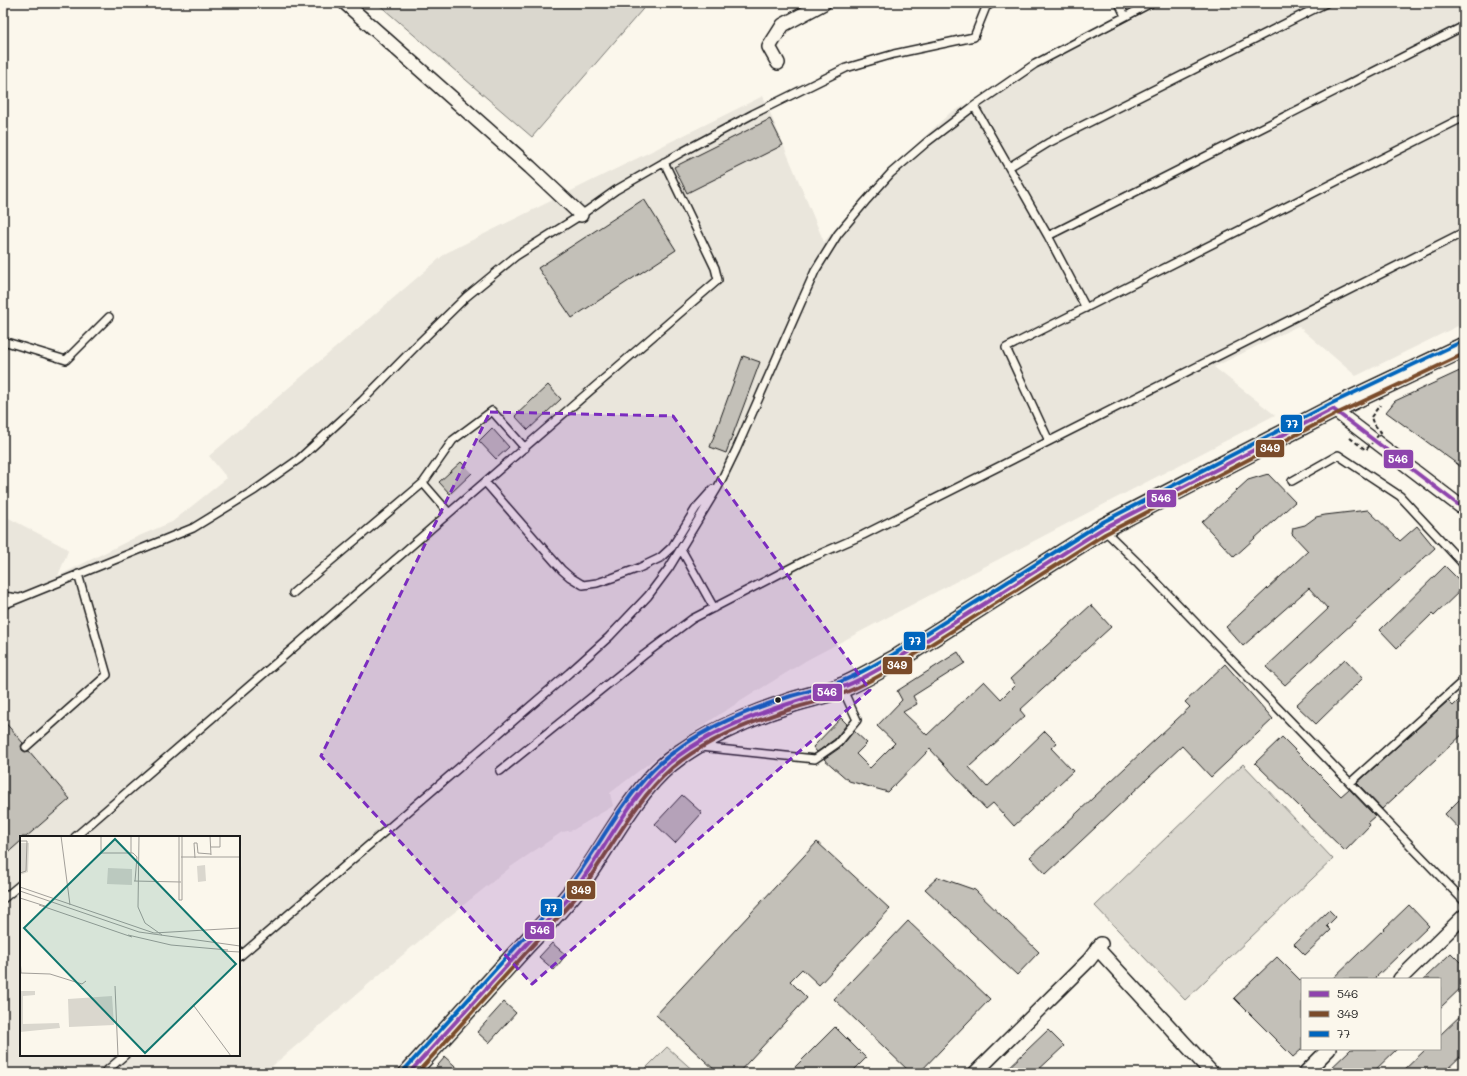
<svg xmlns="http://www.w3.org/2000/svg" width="1467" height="1076" font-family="Mali,sans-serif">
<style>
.built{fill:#eae6dc;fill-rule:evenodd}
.green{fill:#dad7ce;stroke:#7b7a75}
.building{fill:#c3c0b8;stroke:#1c1c1c}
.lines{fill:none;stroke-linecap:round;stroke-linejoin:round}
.service-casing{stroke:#1c1c1c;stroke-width:10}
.minor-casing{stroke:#1c1c1c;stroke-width:16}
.secondary-casing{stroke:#1c1c1c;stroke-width:22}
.path{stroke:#1c1c1c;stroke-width:2;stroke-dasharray:4 3;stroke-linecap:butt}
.service{stroke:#fbf7ec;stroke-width:7}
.minor{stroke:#fbf7ec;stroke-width:13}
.secondary{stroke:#fbf7ec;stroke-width:19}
.path-bridge{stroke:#1c1c1c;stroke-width:2;stroke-dasharray:4 3;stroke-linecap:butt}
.bus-1-casing{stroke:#fbf7ec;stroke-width:7}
.bus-2-casing{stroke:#fbf7ec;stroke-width:7}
.bus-3-casing{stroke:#fbf7ec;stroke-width:7}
.bus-1{stroke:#8e44ad;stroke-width:4}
.bus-2{stroke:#7a4b2a;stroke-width:4}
.bus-3{stroke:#0065bd;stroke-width:4}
.marked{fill:#7b2cbf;fill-opacity:0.2;stroke:#7b2cbf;stroke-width:3;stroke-dasharray:8 5;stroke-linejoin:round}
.bus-dot{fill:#1c1c1c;stroke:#fbf7ec;stroke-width:1.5}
.inset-road{fill:none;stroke:#a29f99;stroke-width:1}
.view{fill:#0f766e;fill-opacity:0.15;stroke:#0f766e;stroke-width:2}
.inset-edge{fill:none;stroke:#1c1c1c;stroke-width:2}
.line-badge{stroke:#fbf7ec;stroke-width:1.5}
.badge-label{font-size:11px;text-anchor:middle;font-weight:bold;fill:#fff}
</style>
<rect width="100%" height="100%" fill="#fbf7ec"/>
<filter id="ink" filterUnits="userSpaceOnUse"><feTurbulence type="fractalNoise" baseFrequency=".025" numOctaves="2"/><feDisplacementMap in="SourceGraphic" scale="8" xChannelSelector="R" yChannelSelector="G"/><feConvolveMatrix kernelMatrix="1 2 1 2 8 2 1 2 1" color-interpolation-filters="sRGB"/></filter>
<g filter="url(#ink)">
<path class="built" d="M1164 3H1464V323L1356 376 1298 326 1214 367 1275 415 871 626 807 660 720 714 657 757 610 793 613 806 573 830 562 832 512 866 425 936 264 1073H3V515L66 548 68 551 58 576 132 539 172 522 227 478 209 456 446 253 763 96 824 242 875 183 950 113ZM21 837H239V1055H21Z
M3 419 8 421 3 445Z"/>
<path class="green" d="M377 3H648L532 137Z
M1243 764 1333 859 1185 1000 1095 906Z
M667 1047 696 1073H650L645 1069Z"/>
<path class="building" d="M770 119 783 145 687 193 674 167Z
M644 199 676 250 572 318 538 268Z
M743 356 760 362 726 453 710 447Z
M1464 369V469L1386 412 1395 401Z
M548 385 561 399 528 430 515 416Z
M492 428 509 447 496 459 479 441Z
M461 462 472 473 450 494 439 482Z
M1268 474 1295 502 1234 557 1202 522 1248 480Z
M1368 510 1400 541 1417 526 1435 548 1285 685 1266 667 1328 609 1309 588 1243 646 1226 627 1308 551 1292 534 1293 528 1305 525 1316 517 1325 515Z
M1445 566 1464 585V587L1434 616 1432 614 1397 648 1380 630Z
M1091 605 1111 627 1020 710 1025 716 969 767 987 787 1045 731 1057 743 1051 748 1073 771 1014 826 993 803 986 809 930 749 888 792 849 781 824 759 841 747 854 731 867 743 856 754 870 768 895 743 877 726 902 700 897 691 958 652 965 663 913 696 917 704 903 712 927 735 984 681 1001 699 1015 685 1010 679Z
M1345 659 1363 678 1316 724 1296 705Z
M1225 664 1273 719 1211 777 1182 746 1046 874 1030 857 1190 707 1185 702Z
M1464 695V733L1382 809 1357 783 1448 701 1453 706Z
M841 718 847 724 835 739 817 752 813 747Z
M3 720 23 743 21 746 22 750 25 752 29 751 70 799 26 837H21V841L3 857Z
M1282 737 1341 796 1349 789 1375 816 1367 823 1370 825 1345 851 1255 763Z
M682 795 702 813 675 843 655 824Z
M1464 795V834L1445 814Z
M817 842 890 909 819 985 802 969 790 981 807 998 738 1073H718L656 1015Z
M938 877 975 890 1039 952 1017 975 925 889Z
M1409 905 1429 926 1374 979H1332Z
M1329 910 1336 917 1327 926 1331 930 1305 955 1294 944Z
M908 921 990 999 919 1073H911L834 999Z
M552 943 566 955 554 970 539 957Z
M1451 953 1464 966V985L1440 1008V979H1424Z
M1277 957 1302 982V1049L1293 1057 1234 998Z
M504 1002 516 1013 489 1043 477 1032Z
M1464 1012V1053L1443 1073H1401L1426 1049H1440V1035Z
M835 1027 866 1058 851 1073H789Z
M1048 1030 1064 1046 1035 1073H1003Z
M1351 1049H1397L1372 1073H1326Z
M445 1057 463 1073H431Z"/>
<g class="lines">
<defs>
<path id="service" d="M1119 3 1125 16
M974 106 1048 236 1086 308
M1009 167 1048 143 1326 3
M1048 236 1464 26
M3 341 66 360 109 317
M1049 441 1006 348 1464 117
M1292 481 1338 455 1400 496 1464 565
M485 482 562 570 570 577 583 585 597 583 612 578 639 568 660 558 672 547 696 508 713 489
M423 483 449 513
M1103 529 1138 563 1464 901
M681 549 714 608
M293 593 423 483 453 440 492 411 525 448
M3 596 18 598
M3 605 193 528 255 490 299 459 362 401 419 343 466 297 516 256 581 215 616 190 682 152 753 114 846 68 894 54 974 37 986 7 992 3
M26 747 107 675 78 574
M700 747 815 759 838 743 857 720 842 688
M500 771 644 655 692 619 806 560 863 535 1464 232
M1350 783 1464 680
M75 837 718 280 715 268 664 162
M3 899 21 884
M239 957 569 673 609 637 648 596 669 568 718 487 736 450 815 271 838 234 865 202 891 173 927 142 974 106 1035 64 1151 3
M104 1073 125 1055"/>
<path id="minor" d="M345 3 530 167 581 215
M778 63 769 47 783 25 824 3
M1333 409 1464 509
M1097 948 1212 1073
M1400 979 1464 916
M975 1073 1089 960 1101 944
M1305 1073 1329 1049"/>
<path id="secondary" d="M409 1073C445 1033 482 993 518 953 540 929 564 906 583 879 609 842 635 791 669 763 698 739 749 716 784 705 803 698 822 695 841 688 860 680 878 669 897 659L1102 529 1130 514 1333 409 1464 347"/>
</defs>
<use href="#service" class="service-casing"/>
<use href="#minor" class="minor-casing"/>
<use href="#secondary" class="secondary-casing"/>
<path class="path" d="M1371 417 1380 405"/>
<use href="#service" class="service"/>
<use href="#minor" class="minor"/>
<use href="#secondary" class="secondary"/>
<path class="path-bridge" d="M1350 438 1366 450 1381 432 1373 423 1371 417"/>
<defs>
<path id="bus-1" d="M1333 409 1464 509
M409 1073 568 899C603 855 626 799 669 763 704 734 749 716 791 703 807 697 824 694 840 688 860 681 878 669 897 659L1102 529 1333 409"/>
<path id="bus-2" d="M417 1073 572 902C607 859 630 805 672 768 705 740 753 721 794 708 810 703 827 700 844 693 863 686 882 674 900 664L1105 534 1336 414 1464 354"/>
<path id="bus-3" d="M405 1069 563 895C595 855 617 806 653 770 690 733 742 712 791 696 806 692 822 688 837 683 857 676 875 664 894 654L1099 524 1330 404 1461 342"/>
</defs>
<use href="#bus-1" class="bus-1-casing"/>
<use href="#bus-2" class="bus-2-casing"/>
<use href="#bus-3" class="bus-3-casing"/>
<use href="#bus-1" class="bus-1"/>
<use href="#bus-2" class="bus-2"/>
<use href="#bus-3" class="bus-3"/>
</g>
</g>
<path class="marked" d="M490 412 673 416 870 690 532 984 321 756Z"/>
<circle class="bus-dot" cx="778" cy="700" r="3.5"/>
<g transform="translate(20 836)">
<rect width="220" height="220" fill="#fbf7ec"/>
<path d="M0 7H9L8 36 0 39ZM185 29 186 45 178 46 177 30ZM88 32 112 33V49L87 48ZM0 155H15V159L3 160V188L39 187 40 192 0 196ZM92 160 94 189 49 191 48 163Z" fill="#dad7ce"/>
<path class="inset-road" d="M41 0 50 69M81 0V17H113L117 21 115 45M119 0 118 71 125 87 142 99M159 0V64H162V0M190 0 191 19M0 5H7L6 35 0 37M191 11H200V0M111 17V0M161 21H220M175 22 174 7H177L178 17 191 18M114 45 161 46M0 51 134 97 220 92M0 55 119 96 220 110M0 62 25 70M19 69 112 101M108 99 151 109 208 114M202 115 220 116M0 122 1 137 30 138 62 148 66 145M95 150 98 220M174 170 211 220"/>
<path class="view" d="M95 3 216 128 125 217 4 92Z"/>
<rect width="220" height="220" class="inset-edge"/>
</g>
<g class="line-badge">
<rect x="1280" y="414" width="23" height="19" rx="4" fill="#0065bd"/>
<rect x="1255" y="439" width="30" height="19" rx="4" fill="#7a4b2a"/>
<rect x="1383" y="449" width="31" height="20" rx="4" fill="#8e44ad"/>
<rect x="1146" y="489" width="31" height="19" rx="4" fill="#8e44ad"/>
<rect x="903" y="631" width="23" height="20" rx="4" fill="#0065bd"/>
<rect x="882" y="656" width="31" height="19" rx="4" fill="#7a4b2a"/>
<rect x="812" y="683" width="31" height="19" rx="4" fill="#8e44ad"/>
<rect x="566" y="880" width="30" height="20" rx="4" fill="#7a4b2a"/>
<rect x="540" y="898" width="23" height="19" rx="4" fill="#0065bd"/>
<rect x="524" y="921" width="31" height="19" rx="4" fill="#8e44ad"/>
</g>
<g class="badge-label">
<text x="1292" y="428">77</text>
<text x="1270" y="452">349</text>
<text x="1398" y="463">546</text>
<text x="1161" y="502">546</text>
<text x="915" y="645">77</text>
<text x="897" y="669">349</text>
<text x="827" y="696">546</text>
<text x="581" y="894">349</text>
<text x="551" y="912">77</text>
<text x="540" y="934">546</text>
</g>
<rect width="1467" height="1076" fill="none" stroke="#fbf7ec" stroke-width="16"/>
<rect x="8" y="8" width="1451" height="1060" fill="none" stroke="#1c1c1c" stroke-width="1.5" filter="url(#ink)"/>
<rect x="1301" y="978" width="140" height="72" fill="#fbf7ec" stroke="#a29f99"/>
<rect x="1309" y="991" width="20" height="6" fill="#8e44ad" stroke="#a29f99"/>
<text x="1337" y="998" font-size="12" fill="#1c1c1c">546</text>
<rect x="1309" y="1011" width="20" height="6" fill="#7a4b2a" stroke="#a29f99"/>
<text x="1337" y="1018" font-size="12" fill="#1c1c1c">349</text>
<rect x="1309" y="1031" width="20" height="6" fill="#0065bd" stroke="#a29f99"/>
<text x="1337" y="1038" font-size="12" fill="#1c1c1c">77</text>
</svg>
